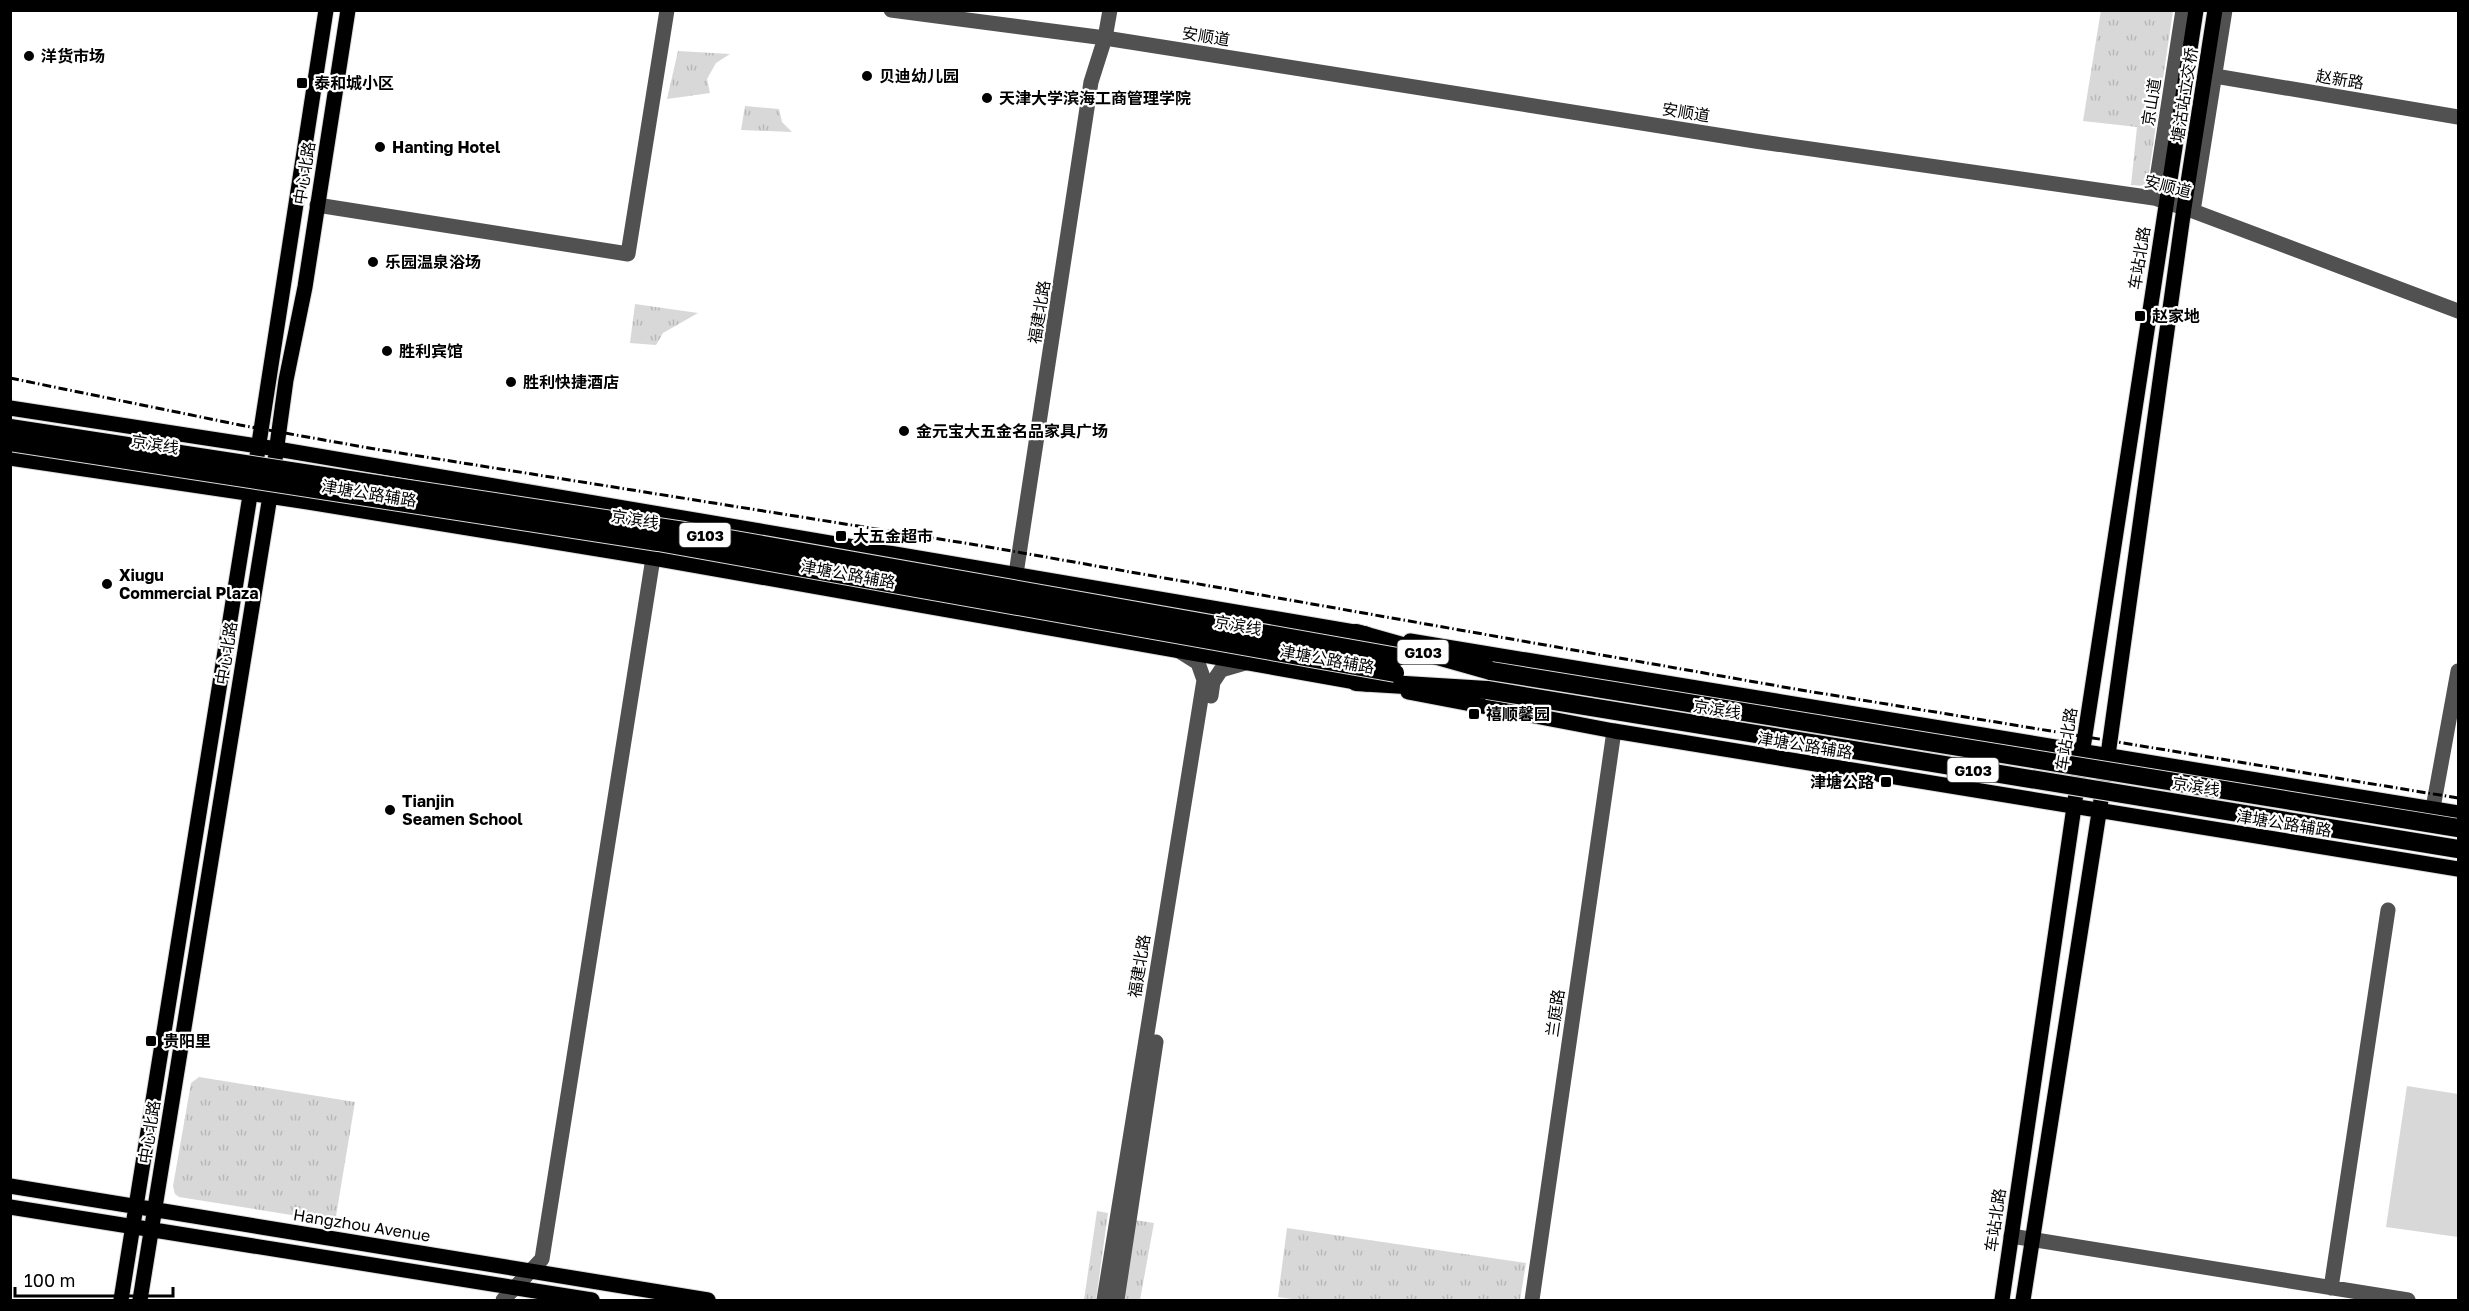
<svg xmlns="http://www.w3.org/2000/svg" width="2469" height="1311" font-family="'Golos Text','Noto Sans SC',sans-serif">
<style>
.park{fill:url(#park-tufts)}
.pitch{fill:#d8d8d8}
.lines{fill:none;stroke-linecap:round;stroke-linejoin:round}
.major-casing{stroke:#dbdbdb;stroke-width:17}
.highway-casing{stroke:#dbdbdb;stroke-width:20}
.minor{stroke:#515151;stroke-width:15}
.major{stroke:#000;stroke-width:15}
.highway{stroke:#000;stroke-width:18}
.rail{stroke:#000;stroke-width:3;stroke-dasharray:9 3 1.5 3;stroke-linecap:butt}
.highway-bridge-casing{stroke:#dbdbdb;stroke-width:20;stroke-linecap:butt}
.highway-bridge{stroke:#000;stroke-width:18}
.poi-dot{fill:#000;stroke:#fff;stroke-width:2}
.labels{text-anchor:middle;dominant-baseline:central;stroke-width:4.5;stroke-linejoin:round;paint-order:stroke}
.shield{fill:#fff;stroke:#4c4c4c;stroke-width:1.5}
.shield-label{font-size:15px;font-weight:bold;fill:#000}
.street-label{font-size:16px;fill:#000;stroke:#fff}
.poi-label{font-size:16px;font-weight:bold;fill:#000;stroke:#fff;text-anchor:start}
</style>
<defs>
<pattern id="park-tufts" width="24" height="20" patternUnits="userSpaceOnUse" patternTransform="scale(1.5)"><rect width="24" height="20" fill="#d8d8d8"/><path d="M3 7l-1-3M5 7V3M7 7l1-3M15 17l-1-3M17 17v-4M19 17l1-3" fill="none" stroke="#b8b8b8"/></pattern>
</defs>
<rect width="100%" height="100%" fill="#fff"/>
<path class="park" d="M2101 10 2173 11 2147 186 2131 185 2137 127 2083 121Z
M678 51 730 54 716 63 707 79 710 93 667 99Z
M745 106 779 109 782 122 792 132 741 130Z
M635 304 698 313 663 333 656 345 630 343Z
M199 1077 355 1102 335 1222 179 1197 175 1194 173 1186 191 1083Z
M1097 1211 1108 1213 1096 1300H1084Z
M1135 1220 1154 1223 1140 1300H1122Z
M1287 1228 1526 1263 1520 1300H1299L1278 1297Z"/>
<path class="pitch" d="M2407 1086 2458 1094V1237L2386 1227Z"/>
<g class="lines">
<defs>
<path id="major" d="M10 408 277 449 1366 634
M257 456 326 10
M10 458 308 502 653 558 1367 684
M1410 641 2458 813
M1408 692 1614 731 2458 869
M10 1186 708 1300
M10 1207 592 1300
M121 1300 252 483
M140 1300 270 496 286 380 305 287 348 10
M2002 1300 2074 807 2196 10
M2023 1300 2108 755 2184 208 2215 10"/>
<path id="highway" d="M1356 633 1491 671
M1356 682 1487 690"/>
</defs>
<use href="#major" class="major-casing"/>
<use href="#highway" class="highway-casing"/>
<path class="minor" d="M891 10 1105 38 1755 141 2154 198 2193 211 2458 311
M2215 76 2458 117
M2154 198 2183 10
M317 205 628 254 667 10
M2193 211 2225 10
M1014 587 1091 82 1105 38 1110 10
M1211 696 1213 682 1221 670 1245 663
M2433 808 2458 671
M2011 1236 2408 1300
M2331 1288 2388 910
M503 1300 542 1259 653 558
M1104 1300 1204 680 1198 663 1179 651
M1117 1300 1156 1042
M1532 1300 1614 731"/>
<use href="#major" class="major"/>
<use href="#highway" class="highway"/>
<path class="rail" d="M10 378 240 425 369 448 983 546 1795 689 2458 798"/>
<defs>
<path id="highway-bridge" d="M10 428 684 531 1398 657
M10 442 658 542 1395 673
M1491 671 2458 828
M1487 690 2458 849"/>
</defs>
<use href="#highway-bridge" class="highway-bridge-casing"/>
<use href="#highway-bridge" class="highway-bridge"/>
</g>
<g class="poi-dot">
<circle cx="29" cy="56" r="6"/>
<circle cx="867" cy="76" r="6"/>
<rect x="296" y="77" width="12" height="12" rx="3"/>
<circle cx="987" cy="98" r="6"/>
<circle cx="380" cy="147" r="6"/>
<circle cx="373" cy="262" r="6"/>
<rect x="2134" y="310" width="12" height="12" rx="3"/>
<circle cx="387" cy="351" r="6"/>
<circle cx="511" cy="382" r="6"/>
<circle cx="904" cy="431" r="6"/>
<rect x="835" y="530" width="12" height="12" rx="3"/>
<circle cx="107" cy="584" r="6"/>
<rect x="1468" y="708" width="12" height="12" rx="3"/>
<rect x="1880" y="776" width="12" height="12" rx="3"/>
<circle cx="390" cy="810" r="6"/>
<rect x="145" y="1035" width="12" height="12" rx="3"/>
</g>
<g class="labels">
<g class="shield">
<rect x="679.5" y="523" width="51" height="24" rx="4.5"/>
<rect x="1397.5" y="640" width="51" height="24" rx="4.5"/>
<rect x="1947.5" y="758" width="51" height="24" rx="4.5"/>
</g>
<g class="shield-label">
<text x="705" y="535">G103</text>
<text x="1423" y="652">G103</text>
<text x="1973" y="770">G103</text>
</g>
<g class="street-label">
<text transform="translate(1206 36) rotate(9)">安顺道</text>
<text transform="translate(2340 79) rotate(9)">赵新路</text>
<text transform="translate(2184 95) rotate(-81)">塘沽站立交桥</text>
<text transform="translate(2151 102) rotate(-81)">京山道</text>
<text transform="translate(1686 112) rotate(9)">安顺道</text>
<text transform="translate(304 173) rotate(-81)">中心北路</text>
<text transform="translate(2168 186) rotate(14)">安顺道</text>
<text transform="translate(2139 258) rotate(-81)">车站北路</text>
<text transform="translate(1039 312) rotate(-81)">福建北路</text>
<text transform="translate(155 444) rotate(9)">京滨线</text>
<text transform="translate(369 493) rotate(9)">津塘公路辅路</text>
<text transform="translate(635 519) rotate(9)">京滨线</text>
<text transform="translate(848 574) rotate(10)">津塘公路辅路</text>
<text transform="translate(1238 625) rotate(10)">京滨线</text>
<text transform="translate(226 653) rotate(-81)">中心北路</text>
<text transform="translate(1327 659) rotate(10)">津塘公路辅路</text>
<text transform="translate(1717 709) rotate(9)">京滨线</text>
<text transform="translate(2066 739) rotate(-81)">车站北路</text>
<text transform="translate(1805 745) rotate(9)">津塘公路辅路</text>
<text transform="translate(2196 786) rotate(9)">京滨线</text>
<text transform="translate(2284 823) rotate(9)">津塘公路辅路</text>
<text transform="translate(1139 966) rotate(-81)">福建北路</text>
<text transform="translate(1555 1013) rotate(-82)">兰庭路</text>
<text transform="translate(149 1132) rotate(-81)">中心北路</text>
<text transform="translate(1995 1220) rotate(-82)">车站北路</text>
<text transform="translate(362 1225) rotate(9)">Hangzhou Avenue</text>
</g>
<g class="poi-label">
<text x="41" y="56">洋货市场</text>
<text x="879" y="76">贝迪幼儿园</text>
<text x="314" y="83">泰和城小区</text>
<text x="999" y="98">天津大学滨海工商管理学院</text>
<text x="392" y="147">Hanting Hotel</text>
<text x="385" y="262">乐园温泉浴场</text>
<text x="2152" y="316">赵家地</text>
<text x="399" y="351">胜利宾馆</text>
<text x="523" y="382">胜利快捷酒店</text>
<text x="916" y="431">金元宝大五金名品家具广场</text>
<text x="853" y="536">大五金超市</text>
<text x="119" y="575">Xiugu<tspan x="119" dy="18">Commercial Plaza</tspan></text>
<text x="1486" y="714">禧顺馨园</text>
<text x="1874" y="782" text-anchor="end">津塘公路</text>
<text x="402" y="801">Tianjin<tspan x="402" dy="18">Seamen School</tspan></text>
<text x="163" y="1041">贵阳里</text>
</g>
</g>
<rect width="2469" height="1311" fill="none" stroke="#000000" stroke-width="24"/>
<path d="M15 1287v9h158v-9" fill="none" stroke="#000000" stroke-width="3"/>
<text x="24" y="1287" font-size="18" fill="#000000" stroke="#ffffff" stroke-width="4.5" paint-order="stroke">100 m</text>
</svg>
